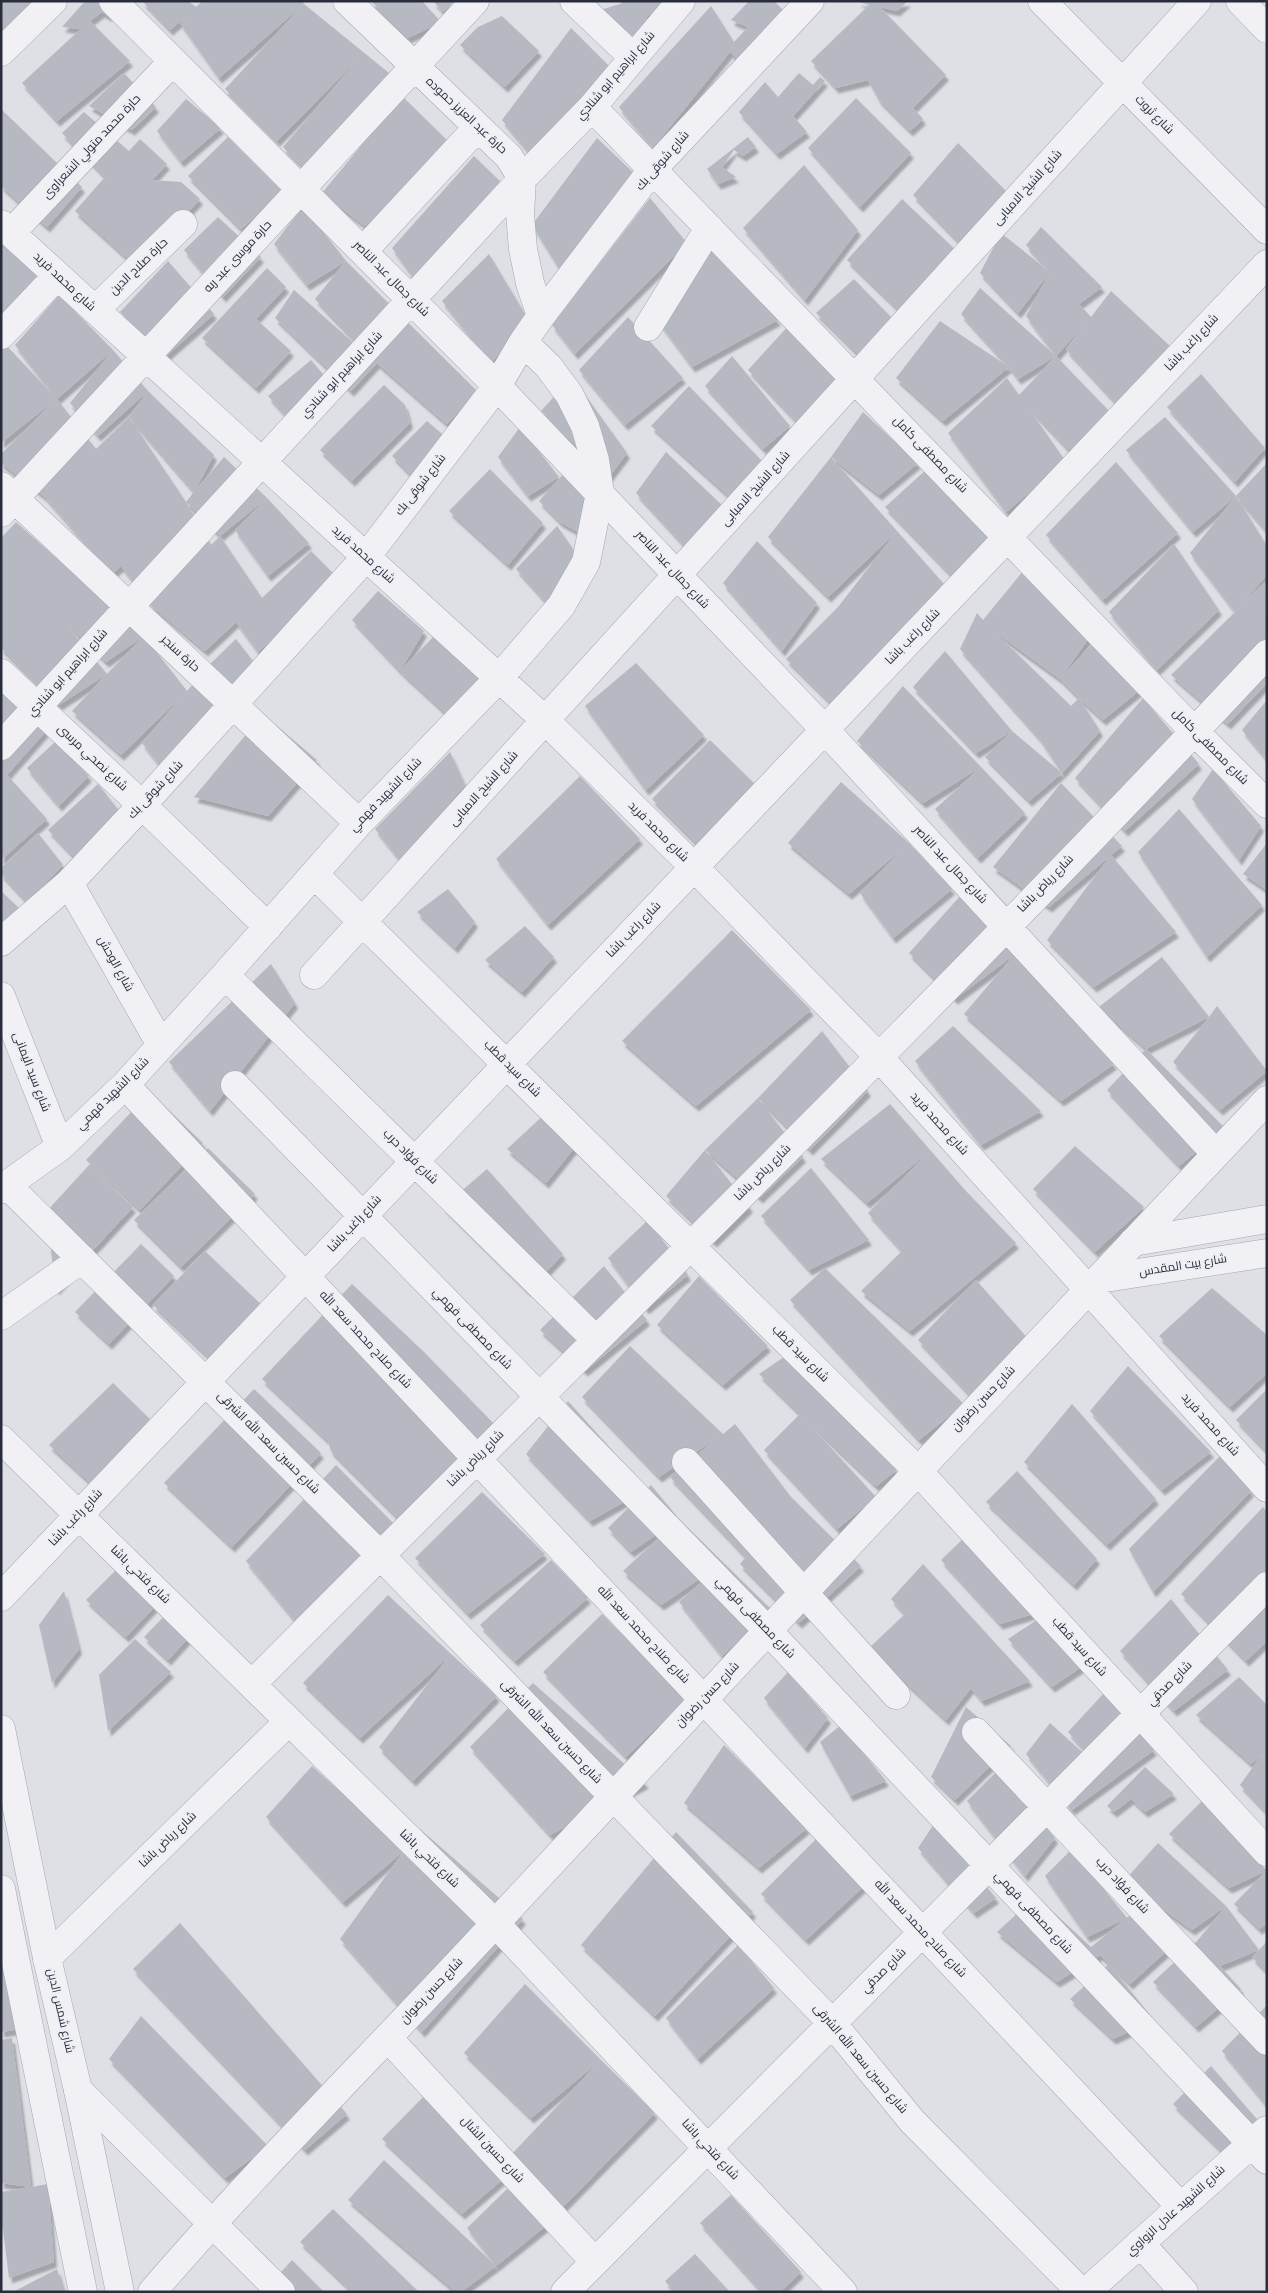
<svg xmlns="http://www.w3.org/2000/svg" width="1268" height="2293" font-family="Overpass,Cairo,sans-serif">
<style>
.building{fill:#b6b9c2;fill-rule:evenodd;filter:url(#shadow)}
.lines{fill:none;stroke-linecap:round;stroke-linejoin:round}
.minor-casing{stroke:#a4a7af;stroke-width:29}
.tertiary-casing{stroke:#a4a7af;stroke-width:29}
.minor{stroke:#f1f1f5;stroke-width:28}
.tertiary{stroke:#f1f1f5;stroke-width:28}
.labels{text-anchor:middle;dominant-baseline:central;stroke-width:4.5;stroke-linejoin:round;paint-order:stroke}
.street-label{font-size:12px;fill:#292d3b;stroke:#edeff4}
</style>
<defs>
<filter id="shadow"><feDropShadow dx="3" dy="5.5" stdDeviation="1" flood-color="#0004"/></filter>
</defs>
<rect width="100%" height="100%" fill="#dee0e6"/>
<path class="building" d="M1 1H36L1 35Z
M85 1H104L110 17 102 12 90 21 130 61 57 121 22 83 85 25 80 29 62 27Z
M142 1H188L196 7 202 1H302L304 4 219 78 180 23 190 13 170 30Z
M371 1H422L441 22 408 38Z
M433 1H455L443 12Z
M623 1H664L646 18 649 30 631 47 597 11 620 4Z
M749 1H774L789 16 743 65 730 52 653 148 619 107 711 6 734 42 748 27 731 20Z
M857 1H908L897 11 880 7 946 75 913 108 923 119 910 131 879 100 868 80 836 88 811 61 869 5Z
M304 4 394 77 307 171 283 147 361 56 277 141 225 89Z
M502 16 539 51 505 87 460 45 478 27Z
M571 28 612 69 531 155 502 120Z
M124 73 156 107 132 130 89 106Z
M799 73 813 85 820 77 825 81 793 116 807 132 777 154 739 112 765 82 778 97Z
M402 96 450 143 365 226 322 193Z
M856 98 911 153 860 207 808 148Z
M186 99 221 128 181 162 157 131Z
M1 109 82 187 47 227 1 186Z
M84 112 129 151 140 139 167 164 152 180 181 182 200 199 137 267 75 211 105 177 62 133Z
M228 137 283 192 241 229 188 176Z
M748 137 756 147 743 156 734 150 722 167 736 177 718 184 707 169Z
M597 138 637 176 560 270 532 225Z
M958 143 1009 194 960 243 913 195Z
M474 156 504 185 415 280 392 248Z
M804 165 858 230 805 300 743 228Z
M650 198 687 243 575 354 552 325Z
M902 199 959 253 900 311 847 260Z
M303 206 346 261 307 285 274 244Z
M218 217 261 257 223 297 184 250Z
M1041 227 1102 287 1079 304 1091 317 1111 291 1172 348 1118 405 1066 349 1088 320 1056 356 1026 316 1050 272 1026 245Z
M1001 233 1050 272 1018 313 980 273Z
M1 238 40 279 1 321Z
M707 247 778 320 692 367 658 321Z
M489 254 528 319 491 363 442 301Z
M168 261 214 314 165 357 120 312Z
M346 261 477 391 447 424 377 363 351 391 275 318 294 290 374 361 315 299Z
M267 268 286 287 256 319 291 351 256 388 202 338Z
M854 279 893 319 858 354 816 313Z
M980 288 1056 356 1018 379 1009 367 943 421 896 378 940 321 1009 367 961 314Z
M59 295 113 350 148 391 214 455 194 492 224 457 267 498 220 536 186 502 194 492 129 417 148 391 98 436 70 403 113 350 57 399 96 449 129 417 186 502 211 545 220 536 262 598 311 551 338 578 258 652 236 622 205 651 153 607 121 566 112 574 45 497 1 463V454L55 400 1 443V350L6 345 55 397 15 345Z
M628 317 683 378 625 425 579 370Z
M790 324 841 379 798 423 748 370Z
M732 356 790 426 763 449 705 386Z
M1056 356 1113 415 1069 450 1027 406 1066 462 1006 512 948 433 1007 378 1019 395Z
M311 360 328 380 291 421 268 396Z
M1201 374 1265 448 1235 482 1167 407Z
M572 377 627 453 609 477 541 411Z
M384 385 405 405 410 423 352 481 320 450Z
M689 386 765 464 732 499 651 426Z
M863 412 918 463 879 495 831 457Z
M1165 417 1236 496 1267 546V575L1237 609 1265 582 1267 683 1228 724 1171 675 1235 612 1190 553 1236 496 1193 532 1126 450Z
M427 421 447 438 413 477 392 456Z
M520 427 559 477 528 496 498 457Z
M666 452 725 508 684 545 636 493Z
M831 457 897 531 828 597 768 537Z
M1116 462 1178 533 1103 600 1046 535Z
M1267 463V532L1236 496Z
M928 468 997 545 959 583 885 507Z
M490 469 543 523 508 565 449 511Z
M567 470 591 504 580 533 560 522 539 501Z
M267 498 309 543 268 576 235 530Z
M16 522 144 636 187 691 194 683 220 708 162 768 142 743 185 693 121 755 72 711 107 674 59 705 1 648V538ZM63 621 106 662 144 636 107 674Z
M557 526 578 556 546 602 516 569Z
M897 531 951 592 835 707 786 659 838 607Z
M757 541 817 603 782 651 723 583Z
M1174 544 1219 610 1157 670 1109 612Z
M1023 571 1091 635 1060 679 1092 644 1140 690 1103 720 1079 698 1100 731 1062 773 1039 738 960 649 977 613 983 620ZM995 632 1060 679 1079 698 1071 706Z
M378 591 424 631 400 671 437 633 483 681 451 718 400 671 352 620Z
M236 639 256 665 233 689 209 665Z
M945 651 1012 731 1062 773 1029 801 985 757 1012 731 976 753 913 687Z
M636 663 704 735 646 790 585 706Z
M903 686 981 767 923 803 857 741Z
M1 691 46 731 7 775 47 819 1 860Z
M1143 698 1199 764 1125 831 1075 778Z
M1267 700V760L1242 730Z
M263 714 317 760 268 816 194 797Z
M710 740 759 788 701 848 652 799Z
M56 741 89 776 59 806 27 768Z
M450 752 465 785 400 860 375 829Z
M981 767 1025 813 978 858 935 809Z
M1213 769 1261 826 1239 860 1192 799Z
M580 776 640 839 548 925 496 859Z
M841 782 909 843 952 889 893 938 860 893 907 845 849 894 788 843Z
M1061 783 1122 846 1049 907 993 867Z
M98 784 121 813 75 858 48 830Z
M1179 809 1262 905 1207 957 1138 852Z
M38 833 63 865 27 902 1 874V868Z
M1267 843V890L1243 874Z
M1111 855 1176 932 1094 987 1047 940Z
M979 875 1037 939 1014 955 1114 1064 1061 1101 964 1014 1014 955 955 999 909 953Z
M448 889 475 922 455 948 417 912Z
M1 891 19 908 1 923Z
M525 926 554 957 522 992 485 960Z
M732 930 811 1010 696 1106 622 1041Z
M1162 957 1209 1017 1217 1006 1267 1071 1220 1110 1173 1062 1209 1017 1146 1049 1099 1007Z
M271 964 295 1003 210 1111 169 1062Z
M953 1026 1041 1111 981 1145 915 1061Z
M822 1031 868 1091 810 1150 758 1098 803 1157 760 1198 705 1150 758 1098Z
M1146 1049 1225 1128 1179 1166 1107 1090Z
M150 1092 203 1143 140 1210 86 1160Z
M890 1104 965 1190 1016 1243 910 1331 861 1291 902 1251 868 1213 930 1151 867 1203 821 1159Z
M547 1112 575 1147 546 1183 507 1149Z
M1075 1146 1144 1207 1095 1252 1033 1189Z
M208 1148 255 1194 181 1267 134 1220Z
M705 1150 750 1207 714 1242 666 1196Z
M89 1165 133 1207 56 1290 46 1212Z
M811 1168 869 1240 809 1270 761 1216Z
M487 1169 563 1254 528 1291 443 1207Z
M648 1220 688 1275 646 1309 608 1258Z
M141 1244 174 1276 109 1344 75 1312Z
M205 1251 268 1311 217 1365 153 1305Z
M604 1266 647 1320 585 1371 540 1330Z
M825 1268 964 1404 919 1440 790 1300Z
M699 1276 768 1346 723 1385 657 1325Z
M976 1280 1030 1341 972 1397 918 1340Z
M352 1284 424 1352 498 1428 402 1522 331 1451 328 1441 262 1379Z
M1212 1288 1267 1335V1373L1230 1407 1159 1336Z
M630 1346 723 1434 735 1424 791 1497 861 1566 799 1623 740 1564 746 1557 670 1477 721 1435 659 1477 582 1397Z
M784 1357 897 1470 876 1486 803 1417 876 1497 837 1529 764 1450 800 1414 759 1374Z
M1128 1366 1211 1452 1162 1490 1090 1411Z
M113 1383 153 1422 95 1487 49 1445Z
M254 1389 321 1453 232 1547 164 1483Z
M1267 1389V1452L1236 1420Z
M568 1401 647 1489 651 1485 679 1519 631 1552 608 1528 647 1489 590 1521 526 1454Z
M1072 1404 1156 1499 1107 1545 1024 1462Z
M1220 1456 1251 1491 1153 1592 1129 1549Z
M336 1465 398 1528 300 1627 246 1561Z
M1017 1471 1097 1559 1074 1585 986 1502Z
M482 1492 545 1554 468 1614 415 1558Z
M1263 1507 1267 1512V1641L1246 1661 1181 1594Z
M679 1519 771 1609 722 1656 679 1602 723 1563 661 1605 623 1571Z
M967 1535 1033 1614 1000 1624 941 1560Z
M551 1560 588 1598 515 1661 480 1625Z
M923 1564 1030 1681 982 1701 971 1688 946 1720 869 1648 905 1614 891 1599Z
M118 1568 155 1606 126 1637 86 1600Z
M64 1591 79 1649 52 1683 39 1625Z
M388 1595 451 1654 360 1738 303 1683Z
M1171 1599 1228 1670 1174 1711 1120 1651Z
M171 1609 192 1634 168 1660 144 1637Z
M602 1614 685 1699 626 1757 543 1672Z
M1037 1620 1083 1666 1052 1687 1008 1639Z
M135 1639 171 1672 108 1731 99 1675Z
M451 1654 497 1696 413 1781 379 1747Z
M788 1672 828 1718 805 1748 764 1698Z
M1239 1677 1267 1705V1813L1240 1785 1263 1753 1251 1764 1196 1715Z
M533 1683 646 1783 550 1835 470 1747Z
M1104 1693 1154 1750 1072 1810 1026 1754 1050 1723 1110 1777 1068 1732Z
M966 1707 1011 1746 955 1800 931 1777Z
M841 1725 886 1781 850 1796 820 1742Z
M724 1745 807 1828 759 1868 684 1803Z
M312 1766 405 1850 343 1902 266 1817Z
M1145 1767 1174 1794 1145 1812 1131 1799 1114 1812 1107 1806Z
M999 1769 1055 1838 1025 1876 967 1801Z
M1204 1799 1267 1871V1924L1259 1929 1234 1904 1266 1871 1229 1888 1169 1834Z
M934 1824 996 1898 974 1913 918 1848Z
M420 1829 523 1919 422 2032 340 1939Z
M676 1832 753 1912 655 2016 581 1945Z
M816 1839 865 1885 806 1940 761 1894Z
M1158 1843 1226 1906 1259 1950 1267 1941V1972L1252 1957 1259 1950 1220 1966 1241 1989 1196 2027 1153 1982 1197 1941 1226 1906 1192 1930 1124 1881Z
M1072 1849 1127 1918 1087 1937 1045 1876Z
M1036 1896 1091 1947 1134 1912 1169 1949 1130 1984 1109 1964 1154 2020 1113 2039 1070 1999 1109 1964 1100 1955 1057 1982 997 1932Z
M180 1923 347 2114 305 2150 133 1969Z
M738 1945 774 1988 698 2059 666 2018Z
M1 1956 20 2029 1 2032Z
M525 1984 601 2060 531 2118 464 2053Z
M1267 2005V2106L1222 2051Z
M141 2016 268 2146 225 2178 109 2059Z
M12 2038 31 2187 48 2184 54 2262 9 2278 1 2214V2192L31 2187 1 2183V2040Z
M601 2060 655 2113 559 2211 509 2157Z
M1211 2066 1261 2124 1227 2156 1173 2104Z
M423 2097 503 2179 462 2214 382 2139Z
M384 2160 496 2266 461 2292H456L348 2200Z
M507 2189 547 2225 496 2266 467 2228Z
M731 2195 801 2272 780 2292H762L700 2223Z
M333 2209 419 2292H353L300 2242Z
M695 2254 730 2292H674L665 2281Z
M292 2260 324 2292H263Z
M57 2269 64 2292H13Z"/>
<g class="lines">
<defs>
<path id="minor" d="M113 1 497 386 825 730 1216 1154
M347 1 509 157 522 179 520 214 523 249 530 283 541 316
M574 1 633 57
M1042 1 1267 230
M1240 1 1267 29
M1 52 53 1
M592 107 1195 732 1267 804
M1 224 546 721 694 867 878 1056 1267 1488
M11 233 173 61
M363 251 478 127
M95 310 183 224
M648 327 709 228
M1 335 57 276
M1 486 359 823
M1 513 475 1
M1 673 142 805 268 927
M1 746 522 179 592 107 681 1
M314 874 917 1470 1267 1852
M69 883 161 1045
M1 942 69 883 142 805 366 557 497 386 523 342 541 316 652 170 810 1
M225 975 595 1339
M314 975 1197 1
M1 996 60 1147
M125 1085 1181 2207
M235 1085 769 1632 1267 2160
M7 1185 380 1555 832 2023 912 2121 1081 2292
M1 1189 60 1147 125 1085 225 975 359 823 499 678 561 606 586 562 600 493 595 460 585 426 569 394 548 366 523 342
M1133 1242 1267 1219
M1099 1279 1267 1253
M1 1316 82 1259
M1 1439 495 1923 843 2292
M686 1462 896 1695
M1 1597 1267 264
M252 1684C591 1343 938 1007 1267 654
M976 1732 1267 2041
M47 1958 289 1721
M388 2038 595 2262
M78 2090 281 2292
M1140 2243 1184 2292
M565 2292 1267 1586
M1086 2292 1267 2130"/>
<path id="tertiary" d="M1 1729 47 1958 78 2090 120 2292
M1 1889 83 2292
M152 2292C255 2172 368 2060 476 1944 738 1661 1002 1381 1267 1100"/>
</defs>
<use href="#minor" class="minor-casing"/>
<use href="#tertiary" class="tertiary-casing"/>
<use href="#minor" class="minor"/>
<use href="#tertiary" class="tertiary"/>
</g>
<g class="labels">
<g class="street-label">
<text transform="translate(616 76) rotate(-49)">شارع ابراهيم ابو شنادي</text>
<text transform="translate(1154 115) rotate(45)">شارع ثروت</text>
<text transform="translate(466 116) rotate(43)">حارة عبد العزيز حموده</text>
<text transform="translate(92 147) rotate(-47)">حارة محمد متولي الشعراوى</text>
<text transform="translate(663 161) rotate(-49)">شارع شوقى بك</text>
<text transform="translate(1028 188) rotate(-48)">شارع الشيخ الامبابى</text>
<text transform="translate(238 257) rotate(-47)">حارة موسى عبد ربه</text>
<text transform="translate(139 267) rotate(-44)">حارة صلاح الدين</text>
<text transform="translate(391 279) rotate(45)">شارع جمال عبد الناصر</text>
<text transform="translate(64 282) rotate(43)">شارع محمد فريد</text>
<text transform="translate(1192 343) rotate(-47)">شارع راغب باشا</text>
<text transform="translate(342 375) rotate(-47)">شارع ابراهيم ابو شنادي</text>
<text transform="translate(930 455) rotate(46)">شارع مصطفى كامل</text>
<text transform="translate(421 485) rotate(-52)">شارع شوقى بك</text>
<text transform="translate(756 489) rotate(-48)">شارع الشيخ الامبابى</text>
<text transform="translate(363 555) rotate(42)">شارع محمد فريد</text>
<text transform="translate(672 570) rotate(47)">شارع جمال عبد الناصر</text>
<text transform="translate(913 637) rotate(-46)">شارع راغب باشا</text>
<text transform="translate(180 654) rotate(43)">حارة سنجر</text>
<text transform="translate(68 673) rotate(-48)">شارع ابراهيم ابو شنادي</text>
<text transform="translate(1210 747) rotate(45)">شارع مصطفى كامل</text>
<text transform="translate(92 758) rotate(43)">شارع نصحي مرسى</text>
<text transform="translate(484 789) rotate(-48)">شارع الشيخ الامبابى</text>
<text transform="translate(156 790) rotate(-47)">شارع شوقى بك</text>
<text transform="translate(386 795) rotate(-46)">شارع الشهيد فهمي</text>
<text transform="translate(658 832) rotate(45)">شارع محمد فريد</text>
<text transform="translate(950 865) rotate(47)">شارع جمال عبد الناصر</text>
<text transform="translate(1046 884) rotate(-46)">شارع رياض باشا</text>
<text transform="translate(634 930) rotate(-46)">شارع راغب باشا</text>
<text transform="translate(115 964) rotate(61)">شارع الوحش</text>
<text transform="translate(512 1069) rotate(45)">شارع سيد قطب</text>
<text transform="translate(31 1072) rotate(69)">شارع سيد اليمانى</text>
<text transform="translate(113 1094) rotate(-45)">شارع الشهيد فهمي</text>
<text transform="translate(939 1124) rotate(48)">شارع محمد فريد</text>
<text transform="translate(410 1157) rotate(45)">شارع فؤاد حرب</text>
<text transform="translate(763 1173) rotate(-45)">شارع رياض باشا</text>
<text transform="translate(355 1224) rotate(-47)">شارع راغب باشا</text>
<text transform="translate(1183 1266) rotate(-9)">شارع بيت المقدس</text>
<text transform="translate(472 1329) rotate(46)">شارع مصطفى فهمي</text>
<text transform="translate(365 1340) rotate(47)">شارع صلاح محمد سعد الله</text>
<text transform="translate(800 1354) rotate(45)">شارع سيد قطب</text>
<text transform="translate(984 1399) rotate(-46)">شارع حسن رضوان</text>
<text transform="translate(1210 1425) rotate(48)">شارع محمد فريد</text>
<text transform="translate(268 1443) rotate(45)">شارع حسين سعد الله الشرقى</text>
<text transform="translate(476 1459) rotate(-45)">شارع رياض باشا</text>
<text transform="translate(76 1518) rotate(-47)">شارع راغب باشا</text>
<text transform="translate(140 1575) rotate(44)">شارع فتحي باشا</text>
<text transform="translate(755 1618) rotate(46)">شارع مصطفى فهمي</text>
<text transform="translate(643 1635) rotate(47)">شارع صلاح محمد سعد الله</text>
<text transform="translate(1079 1647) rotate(48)">شارع سيد قطب</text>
<text transform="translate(1170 1684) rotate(-45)">شارع صدقي</text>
<text transform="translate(708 1695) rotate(-46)">شارع حسن رضوان</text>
<text transform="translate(551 1732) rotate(46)">شارع حسين سعد الله الشرقى</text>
<text transform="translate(168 1840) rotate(-44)">شارع رياض باشا</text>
<text transform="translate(429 1859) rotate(44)">شارع فتحي باشا</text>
<text transform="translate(1122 1886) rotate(47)">شارع فؤاد حرب</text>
<text transform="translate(1033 1913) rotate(47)">شارع مصطفى فهمي</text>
<text transform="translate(920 1929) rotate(47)">شارع صلاح محمد سعد الله</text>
<text transform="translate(884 1971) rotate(-45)">شارع صدقي</text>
<text transform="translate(432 1991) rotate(-47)">شارع حسن رضوان</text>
<text transform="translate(60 2011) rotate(77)">شارع شمس الدين</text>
<text transform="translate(860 2059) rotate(50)">شارع حسين سعد الله الشرقى</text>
<text transform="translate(492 2150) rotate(47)">شارع حسين الشال</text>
<text transform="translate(710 2150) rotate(47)">شارع فتحي باشا</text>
<text transform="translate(1176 2211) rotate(-42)">شارع الشهيد عادل الزواوي</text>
</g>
</g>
<rect width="1268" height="2293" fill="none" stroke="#292d3b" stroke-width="5"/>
</svg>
